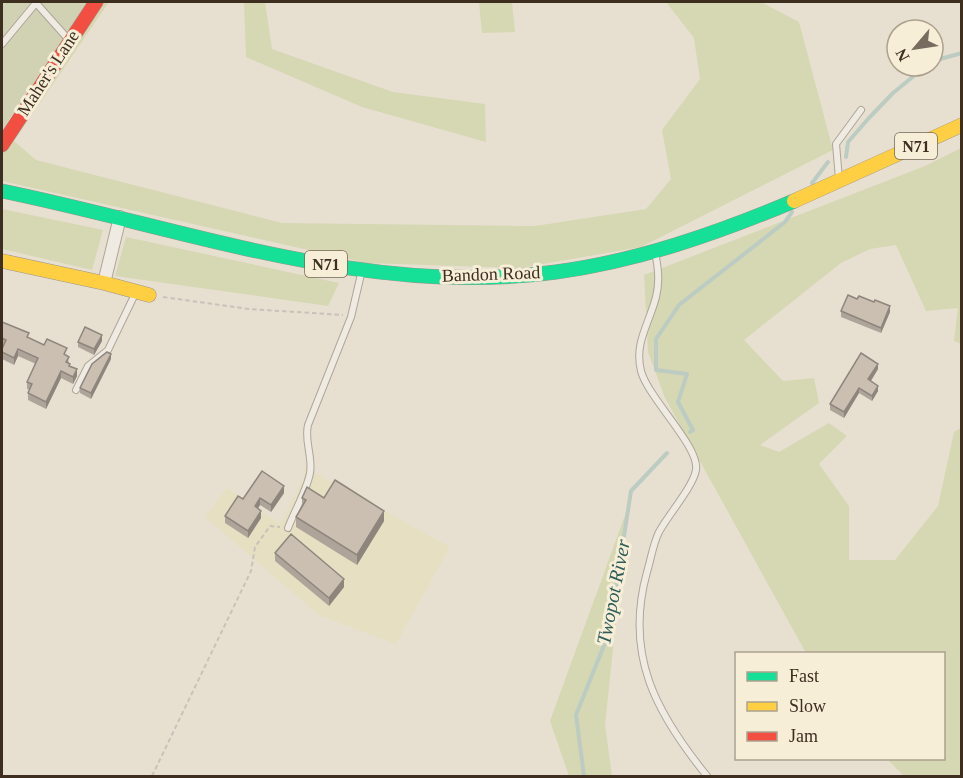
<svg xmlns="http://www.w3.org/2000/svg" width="963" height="778" font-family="Georgia,serif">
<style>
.farmland{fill:#e6dfc2}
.green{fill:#d6d7b3}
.cemetery{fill:#d1d1b3}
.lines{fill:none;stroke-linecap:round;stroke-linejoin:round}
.stream{stroke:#bcccc2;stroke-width:4}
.lane-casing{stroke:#ada599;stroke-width:8}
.street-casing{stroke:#ada599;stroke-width:14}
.fast-casing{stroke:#9c958a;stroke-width:15}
.slow-casing{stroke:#9c958a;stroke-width:15}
.jam-casing{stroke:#9c958a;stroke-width:15}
.path{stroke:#c8c2b9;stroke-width:2;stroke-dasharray:4.5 3;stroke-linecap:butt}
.lane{stroke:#efebe3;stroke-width:6}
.street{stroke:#efebe3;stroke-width:12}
.fast{stroke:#16e098;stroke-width:14}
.slow{stroke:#ffcf43;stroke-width:14}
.jam{stroke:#f24e42;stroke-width:14}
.wall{fill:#afa499}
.shaded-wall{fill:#8e867d}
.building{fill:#cbbfb2;stroke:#8e867d;stroke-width:1.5}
.labels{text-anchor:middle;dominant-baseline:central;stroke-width:6;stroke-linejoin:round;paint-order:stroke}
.shield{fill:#f7eed8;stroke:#756857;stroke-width:1.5}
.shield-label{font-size:16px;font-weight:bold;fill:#3d2e20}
.street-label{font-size:18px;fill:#3d2e20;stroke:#f7eed8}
.water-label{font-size:20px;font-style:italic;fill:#2f5d5a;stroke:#f7eed8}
</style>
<rect width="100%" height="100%" fill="#e7e0d1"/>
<path class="farmland" d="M305 467 450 547 396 644 320 616 205 517 227 488 280 524 303 480Z"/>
<path class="green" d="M97 2H109L14 141 36 160 282 223 535 226 646 209 671 179 662 130 700 79 694 38 666 2H761L799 22 833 150 641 247 520 268 366 263 2 181V130Z
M244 2H265L272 49 393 92 485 104 486 142 362 107 246 57Z
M479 2H512L515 32 482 33Z
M961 148V344L954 341 958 308 926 311 896 245 870 249 841 263 744 340 783 381 814 378 819 403 760 445 779 452 829 423 847 436 819 464 849 506V560H895L938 506 954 432 961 428V776H904L887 759 944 758V654L806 653 665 398 648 352 644 275 925 166Z
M2 209 103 230 92 270 2 249Z
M126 237 339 283 328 306 115 276Z
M628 507 605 725 612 776H569L550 721Z"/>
<path class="cemetery" d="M2 2H88L2 130Z"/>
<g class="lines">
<path class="stream" d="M933 61 962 53
M846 157 848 142 868 119 893 93 926 66
M812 183 828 162
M690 432 693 430 678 402 687 374 656 370V339L679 305 785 222 792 212
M584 776 576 715 609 633 631 491 667 453"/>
<defs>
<path id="lane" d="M2 44 36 3 69 40
M839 179 836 144 861 110
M655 252C658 267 660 281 656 297 649 324 634 343 641 371 648 398 700 447 696 470 693 487 668 515 659 532 653 544 651 559 647 572 624 655 656 713 707 776
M76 390 88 366 108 350 136 292
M288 528C294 512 307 490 310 473 313 457 304 441 308 425L351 317 362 270"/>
<path id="street" d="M104 283 120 217"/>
<path id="fast" d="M2 191C184 228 367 298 556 272 638 261 718 233 794 201"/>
<path id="slow" d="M794 201 962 125
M2 261 104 283 149 295"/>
<path id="jam" d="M2 145 96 2"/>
</defs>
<use href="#lane" class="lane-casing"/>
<use href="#street" class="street-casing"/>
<use href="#fast" class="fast-casing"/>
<use href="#slow" class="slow-casing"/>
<use href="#jam" class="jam-casing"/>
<path class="path" d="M163 297 249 309 343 315
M152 776 251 571 255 547 270 526 280 527"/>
<use href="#lane" class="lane"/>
<use href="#street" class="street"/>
<use href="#fast" class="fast"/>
<use href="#slow" class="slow"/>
<use href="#jam" class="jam"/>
</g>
<path class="wall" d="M841 311 890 312 881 333 841 317Z
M2 322 29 338 67 356 70 366 77 376 73 384 61 378 46 409 28 400V393L30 390 27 389V382L36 364 18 356 14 365 2 359V349L3 346 2 345Z
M102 341 94 355 78 347V342Z
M111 359 91 399 80 393V388Z
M878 369 871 381 878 391 872 401 859 393 844 418 830 410V404Z
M284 493 271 512 260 505 258 508 261 518 248 538 225 523V516L243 499Z
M302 498H324L384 521 357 565 296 527V517L302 506Z
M275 553 344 587 329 606 275 561Z"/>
<path class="shaded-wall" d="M890 306V312L881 333V328Z
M102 335V341L94 355V349Z
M18 349V356L14 365V358Z
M111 354V359L91 399V393Z
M878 364V369L868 385V379Z
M77 369V376L73 384V377Z
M61 371V378L46 409V402Z
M878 386V391L872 401V396Z
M859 388V393L844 418V412Z
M284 486V493L271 512V505Z
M260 498V505L255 513V506Z
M261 511V518L248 538V531Z
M384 511V521L357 565V555Z
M344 579V587L329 606V598Z"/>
<path class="building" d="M848 295 857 299 859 296 874 302 875 300 890 306 881 328 841 311Z
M2 322 29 333 27 337 44 345 47 339 67 348 64 354 69 357 66 362 70 364 69 366 77 369 73 377 61 371 46 402 28 393 32 384 27 382 38 358 18 349 14 358 2 352V349L6 340 2 338Z
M85 327 102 335 94 349 78 342Z
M107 352 111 354 91 393 80 388 92 364Z
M861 353 878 364 868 379 878 386 872 396 859 388 844 412 830 404Z
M262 471 284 486 271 505 260 498 255 506 261 511 248 531 225 516 238 496 243 499Z
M335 480 384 511 357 555 296 517 306 500 302 498 307 487 324 498Z
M291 534 344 579 329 598 275 553Z"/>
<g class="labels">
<g class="shield">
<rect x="895" y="133" width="42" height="26" rx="4.5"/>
<rect x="305" y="251" width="42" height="26" rx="4.5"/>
</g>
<g class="shield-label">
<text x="916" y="146">N71</text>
<text x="326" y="264">N71</text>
</g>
<g class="street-label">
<text transform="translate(48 73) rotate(-57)">Maher's Lane</text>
<text transform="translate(491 274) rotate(-2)">Bandon Road</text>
</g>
<g class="water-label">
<text transform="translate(613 592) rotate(-79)">Twopot River</text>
</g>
</g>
<rect width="963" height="778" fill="none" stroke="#3d2e20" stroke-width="6"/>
<rect x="735" y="652" width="210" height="108" fill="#f7eed8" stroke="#ada18e" stroke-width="1.5"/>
<rect x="747" y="672" width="30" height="9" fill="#16e098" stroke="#ada18e" stroke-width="1.5"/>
<text x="789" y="682" font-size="18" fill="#3d2e20">Fast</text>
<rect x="747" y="702" width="30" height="9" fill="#ffcf43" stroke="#ada18e" stroke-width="1.5"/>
<text x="789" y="712" font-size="18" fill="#3d2e20">Slow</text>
<rect x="747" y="732" width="30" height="9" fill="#f24e42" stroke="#ada18e" stroke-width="1.5"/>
<text x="789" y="742" font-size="18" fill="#3d2e20">Jam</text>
<g transform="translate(915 48) rotate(241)"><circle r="28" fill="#f7eed8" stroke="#ada18e" stroke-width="1.5"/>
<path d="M0-4.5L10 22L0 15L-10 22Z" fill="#786c5e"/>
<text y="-9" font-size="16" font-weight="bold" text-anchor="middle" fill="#3d2e20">N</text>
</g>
</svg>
